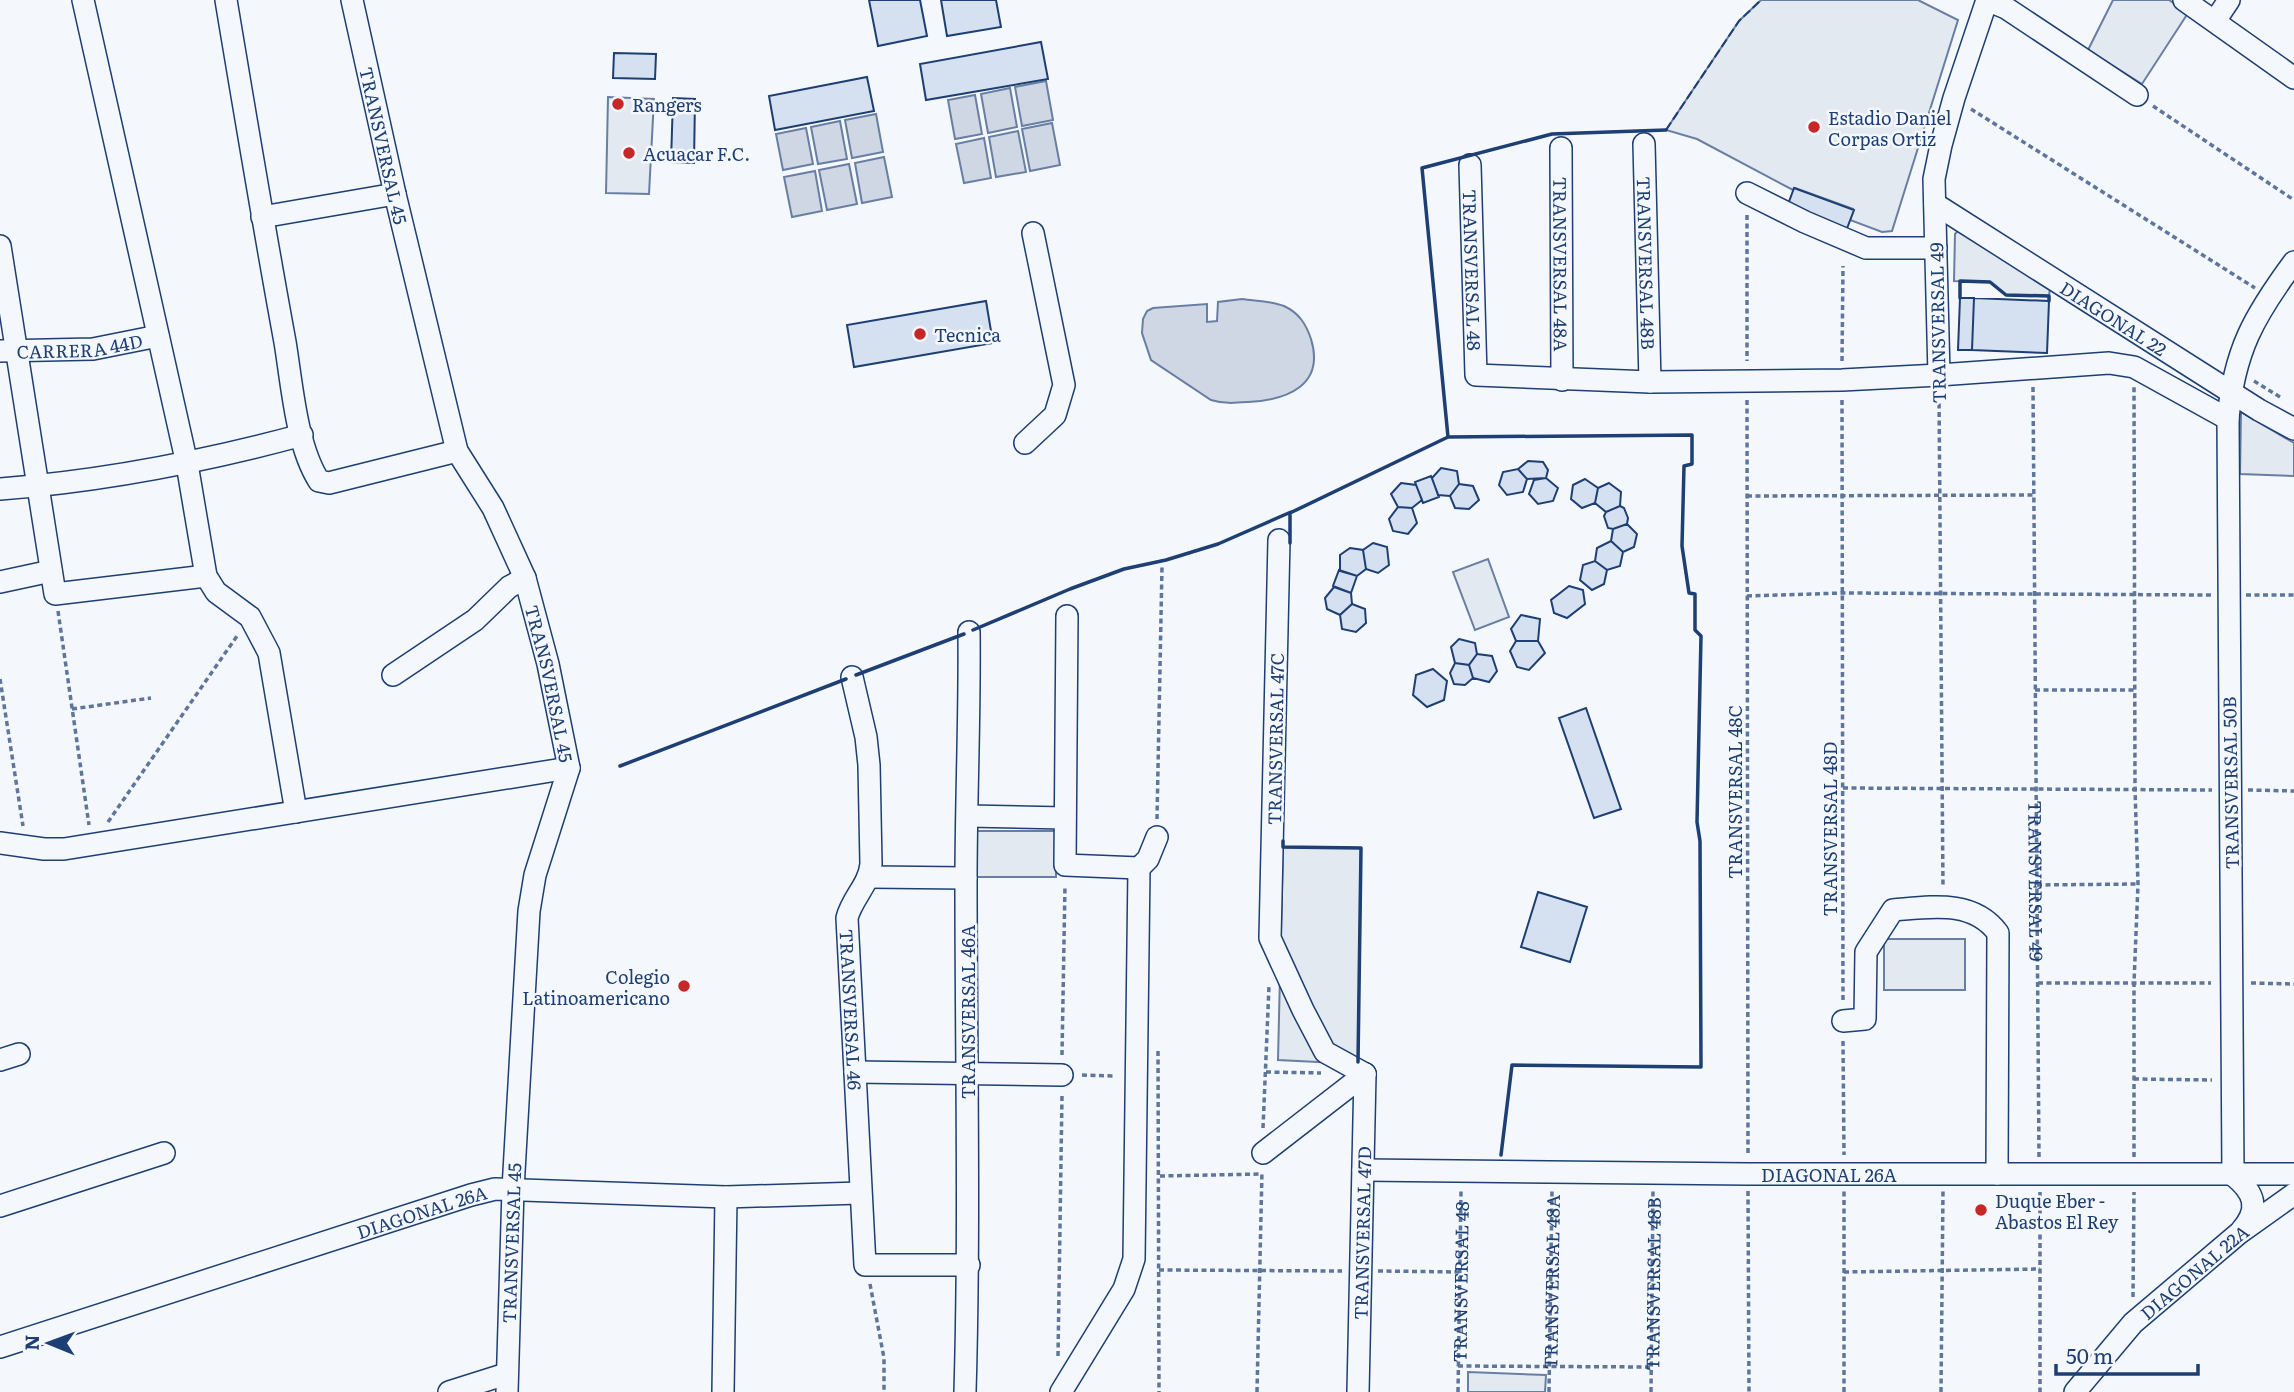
<svg xmlns="http://www.w3.org/2000/svg" width="2294" height="1392" font-family="Literata,serif">
<style>
.green{fill:#e3e9f0;stroke:#687fa3;stroke-width:2}
.water{fill:#cfd7e4;stroke:#687fa3;stroke-width:2}
.building{fill:#d5e0f0;stroke:#1d3f73;stroke-width:2}
.lines{fill:none;stroke-linecap:round;stroke-linejoin:round}
.minor-casing{stroke:#1d3f73;stroke-width:24}
.path{stroke:#5e769c;stroke-width:3.5;stroke-dasharray:5 3.5;stroke-linecap:butt}
.minor{stroke:#f4f7fb;stroke-width:21}
.fence{stroke:#1d3f73;stroke-width:2;stroke-dasharray:9 3.5;stroke-linecap:butt}
.wall{stroke:#1d3f73;stroke-width:3.5}
.poi-dot{fill:#c62828;stroke:#f4f7fb;stroke-width:2.5}
.labels{text-anchor:middle;dominant-baseline:central;stroke-width:5;stroke-linejoin:round;paint-order:stroke}
.poi-label{font-size:18px;fill:#1d3f73;stroke:#f4f7fb;text-anchor:start}
.street-label{font-size:18px;fill:#1d3f73;stroke:#f4f7fb}
</style>
<rect width="100%" height="100%" fill="#f4f7fb"/>
<path class="green" d="M1761 0H1918L1958 20 1892 231 1882 232 1850 220 1853 209 1795 188 1793 190 1697 139 1666 130 1739 21Z
M2113 0H2169L2188 13 2142 84 2088 50Z
M608 97 654 99 649 194 606 193Z
M1959 230 2050 288 2049 296 2006 295 1990 282 1954 281 1955 234Z
M2241 412 2294 443V476L2240 474Z
M1488 559 1509 617 1475 630 1453 572Z
M973 831H1056V877H973Z
M1283 847 1361 848 1358 1064 1278 1060Z
M1884 939H1965V990H1884Z
M1468 1372 1546 1375 1545 1392H1468Z"/>
<path class="water" d="M1046 81 1053 120 1022 126 1015 87Z
M1010 88 1017 127 988 133 981 94Z
M975 95 982 134 955 139 948 100Z
M876 114 883 152 852 158 845 120Z
M840 121 847 159 818 164 811 127Z
M1052 123 1060 165 1030 171 1022 129Z
M806 128 813 164 783 170 776 134Z
M1018 131 1026 172 996 177 989 137Z
M984 138 991 178 964 183 956 144Z
M884 157 892 197 862 203 855 163Z
M849 164 857 204 827 210 819 170Z
M815 171 822 211 792 217 784 177Z
M1242 299C1255 301 1272 301 1284 306 1299 313 1306 324 1311 339 1325 385 1288 400 1248 402 1235 403 1224 404 1211 400L1151 360 1142 333 1143 319 1147 311 1153 308 1207 304V322L1217 321 1218 302Z"/>
<path class="building" d="M869 0H920L927 36 878 46Z
M941 0H996L1001 27 947 36Z
M1041 42 1048 79 926 100 920 64Z
M614 53 656 54 655 79 613 78Z
M867 77 874 111 775 130 769 96Z
M673 98 695 99 694 163 671 162Z
M1794 188 1854 210 1846 231 1786 210Z
M1960 298H1974L1972 350H1958Z
M1974 298 2049 301 2047 353 1972 350Z
M986 301 993 343 854 367 847 325Z
M1528 461 1543 462 1548 470 1546 478 1527 479 1518 469Z
M1441 468 1457 471 1459 484 1450 496 1438 495 1432 478Z
M1518 469 1527 479 1523 492 1507 495 1499 485 1503 472Z
M1431 476 1439 497 1423 503 1415 482Z
M1546 478 1558 488 1553 501 1538 504 1529 494 1534 480Z
M1585 479 1598 488 1595 503 1582 508 1571 499 1573 485Z
M1401 483 1416 485 1422 500 1412 508 1398 507 1391 494Z
M1609 483 1621 492 1620 506 1606 512 1595 503 1598 488Z
M1459 484 1473 486 1479 500 1469 509 1455 508 1450 496Z
M1620 506 1624 508 1628 518 1627 524 1613 529 1608 528 1604 516 1606 512Z
M1398 507 1412 508 1417 523 1408 534 1393 531 1389 519Z
M1627 524 1637 534 1634 547 1623 552 1611 541 1613 529Z
M1611 541 1623 552 1620 566 1607 570 1595 561 1597 548Z
M1373 543 1387 547 1389 565 1378 573 1366 569 1363 550Z
M1350 548 1363 550 1366 569 1357 576 1340 571V555Z
M1595 561 1607 570 1604 584 1592 590 1580 580 1583 565Z
M1339 570 1357 576 1351 593 1333 586Z
M1569 586 1583 590 1585 604 1567 618 1554 613 1551 600Z
M1334 587 1351 593 1352 604 1340 615 1327 609 1325 598Z
M1352 604 1365 609 1366 623 1356 632 1342 629 1340 615Z
M1521 615 1540 619 1538 641H1516L1511 629Z
M1459 639 1475 643 1477 654 1469 665 1455 663 1451 647Z
M1516 641H1538L1545 653 1529 670 1517 667 1510 651Z
M1477 654 1492 656 1497 671 1489 682 1473 678 1469 665Z
M1455 663 1469 665 1473 678 1465 685 1454 684 1450 673Z
M1433 669 1447 681 1444 700 1427 707 1413 695 1416 675Z
M1586 708 1621 809 1594 818 1559 718Z
M1538 892 1587 907 1570 962 1521 947Z"/>
<g class="lines">
<defs>
<g id="minor">
<path d="M83 0 187 464 206 576 216 592 250 617 269 653 296 812"/>
<path d="M226 0C245 114 264 228 285 342 292 384 296 445 319 481L329 483 457 451"/>
<path id="s5" d="M352 0 395 194 457 451 493 508 525 578 548 664 569 768 535 875 529 911 513 1189 507 1392"/>
<path d="M2184 0 2294 78"/>
<path d="M2215 21 2229 0"/>
<path id="s6" d="M1644 144 1650 382"/>
<path id="s7" d="M1561 148 1562 380"/>
<path id="s8" d="M1470 165 1476 375 1650 382 1842 380 1939 375 2109 363 2134 367 2228 419"/>
<path d="M1747 193 1805 222 1866 248H1936"/>
<path id="s9" d="M1935 204 2259 410 2294 429"/>
<path d="M262 217 395 194"/>
<path d="M0 246 55 594 206 576"/>
<path id="s10" d="M0 351 93 349 158 336"/>
<path d="M1939 375 1934 179 1941 145 1954 98 1987 0 2006 8 2137 95"/>
<path d="M1025 443 1055 415 1064 385 1033 233"/>
<path d="M0 489C103 481 202 462 302 435"/>
<path d="M1279 540 1270 938 1303 1010 1325 1052 1365 1074"/>
<path d="M0 582 51 571"/>
<path d="M1067 616 1065 865 1139 868 1148 859 1157 837"/>
<path d="M393 675 475 620 509 587 525 578"/>
<path id="s11" d="M852 677 866 737 869 765 871 864C869 885 852 898 847 918L865 1265H969"/>
<path d="M968 816 1065 818"/>
<path d="M0 843 44 849H64L569 768"/>
<path d="M870 877 966 878"/>
<path d="M1843 1021 1865 1019 1866 952 1893 910C1930 907 1973 899 1998 933L1997 1174"/>
<path d="M0 1060 19 1054"/>
<path d="M855 1072 1062 1075"/>
<path d="M1263 1153 1365 1074"/>
<path id="s12" d="M1363 1170 1748 1174H2294"/>
<path d="M2233 1175 2228 419C2234 351 2254 316 2294 262"/>
<path d="M2233 1175C2254 1192 2261 1208 2241 1231"/>
<path d="M0 1206 164 1153"/>
<path id="s13" d="M0 1347 471 1195 495 1189 726 1197 860 1193"/>
<path d="M449 1392 506 1374"/>
<path d="M723 1392 726 1197"/>
<path d="M965 1392C970 1222 966 1052 966 882 966 798 970 715 969 632"/>
<path d="M1061 1392 1124 1289 1134 1259 1139 868"/>
<path id="s14" d="M1358 1392 1365 1074"/>
<path id="s15" d="M2075 1392 2133 1323 2238 1234 2294 1194"/>
</g>
</defs>
<use href="#minor" class="minor-casing"/>
<g class="path">
<path d="M2153 106 2294 200"/>
<path d="M1971 109 2255 288"/>
<path d="M1747 215V361"/>
<path d="M1842 361 1843 266"/>
<path d="M2254 381 2280 397"/>
<path id="s1" d="M2033 387 2039 1157"/>
<path d="M1939 395 1943 888"/>
<path d="M1747 400 1748 1155"/>
<path d="M1842 400 1843 1001"/>
<path d="M1747 496 2034 495"/>
<path d="M2246 595H2294"/>
<path d="M1747 596 1843 593 2211 595"/>
<path d="M58 611 89 825"/>
<path d="M0 679 23 826"/>
<path d="M2035 690H2135"/>
<path d="M72 709 151 698"/>
<path d="M1843 788 2212 790"/>
<path d="M2248 790 2294 791"/>
<path d="M1157 819 1162 567"/>
<path d="M108 822 237 636"/>
<path d="M2037 885 2138 884"/>
<path d="M2038 983H2211"/>
<path d="M2251 983 2294 984"/>
<path d="M1843 1041 1844 1155"/>
<path d="M1158 1051 1159 1392"/>
<path d="M1062 1055 1065 885"/>
<path d="M1266 1072 1321 1073"/>
<path d="M1082 1075 1116 1076"/>
<path d="M2134 1079 2212 1080"/>
<path d="M1263 1128 1269 986"/>
<path d="M2134 1157V983L2138 884 2135 789 2134 387"/>
<path d="M1160 1176 1262 1174"/>
<path d="M1748 1191 1749 1392"/>
<path d="M2040 1192V1392"/>
<path d="M1159 1270 1342 1271"/>
<path d="M1378 1271 1460 1272"/>
<path d="M1844 1272 2040 1269"/>
<path d="M870 1284 884 1358V1392"/>
<path d="M2133 1297 2134 1192"/>
<path d="M1058 1356 1062 1095"/>
<path d="M1458 1366 1651 1367"/>
<path d="M1257 1392 1262 1171"/>
<path id="s2" d="M1458 1392 1461 1191"/>
<path id="s3" d="M1549 1392 1552 1191"/>
<path id="s4" d="M1651 1392 1653 1191"/>
<path d="M1844 1392V1191"/>
<path d="M1941 1392 1943 1191"/>
</g>
<use href="#minor" class="minor"/>
<path class="fence" d="M1666 130 1739 21 1761 0"/>
<path class="wall" d="M1960 298V281L1990 282 2006 295 2049 296V301
M1446 438 1448 437 1422 168 1552 134 1666 130
M1290 543V513L1448 437 1692 435V464L1684 466 1682 546 1689 593 1695 594V630L1701 636 1697 822 1700 841 1701 1067 1512 1065 1501 1155
M973 630 1070 589 1124 569 1166 560 1218 544 1291 512
M856 675 964 634
M620 766 846 679
M1283 841V847L1361 848 1358 1062"/>
</g>
<g class="poi-dot">
<circle cx="618" cy="104" r="7"/>
<circle cx="1814" cy="127" r="7"/>
<circle cx="629" cy="153" r="7"/>
<circle cx="920" cy="334" r="7"/>
<circle cx="684" cy="986" r="7"/>
<circle cx="1981" cy="1210" r="7"/>
</g>
<g class="labels">
<g class="poi-label">
<text x="632" y="104">Rangers</text>
<text x="1828" y="117">Estadio Daniel<tspan x="1828" dy="21">Corpas Ortiz</tspan></text>
<text x="643" y="153">Acuacar F.C.</text>
<text x="934" y="334">Tecnica</text>
<text x="670" y="976" text-anchor="end">Colegio<tspan x="670" dy="21">Latinoamericano</tspan></text>
<text x="1995" y="1200">Duque Eber -<tspan x="1995" dy="21">Abastos El Rey</tspan></text>
</g>
<g class="street-label">
<text stroke="none"><textPath href="#s5" startOffset="149">TRANSVERSAL 45</textPath></text>
<text stroke="none"><textPath href="#s6" startOffset="119">TRANSVERSAL 48B</textPath></text>
<text stroke="none"><textPath href="#s7" startOffset="116">TRANSVERSAL 48A</textPath></text>
<text stroke="none"><textPath href="#s8" startOffset="105">TRANSVERSAL 48</textPath></text>
<text stroke="none"><textPath href="#s9" startOffset="212">DIAGONAL 22</textPath></text>
<text transform="translate(1937 323) rotate(-91)">TRANSVERSAL 49</text>
<text stroke="none"><textPath href="#s10" startOffset="80">CARRERA 44D</textPath></text>
<text stroke="none"><textPath href="#s5" startOffset="716">TRANSVERSAL 45</textPath></text>
<text transform="translate(1275 739) rotate(-89)">TRANSVERSAL 47C</text>
<text transform="translate(2230 783) rotate(-91)">TRANSVERSAL 50B</text>
<text transform="translate(1734 792) rotate(-90)">TRANSVERSAL 48C</text>
<text transform="translate(1829 829) rotate(-90)">TRANSVERSAL 48D</text>
<text stroke="none"><textPath href="#s1" startOffset="494">TRANSVERSAL 49</textPath></text>
<text stroke="none"><textPath href="#s11" startOffset="340">TRANSVERSAL 46</textPath></text>
<text transform="translate(967 1012) rotate(-90)">TRANSVERSAL 46A</text>
<text stroke="none"><textPath href="#s12" startOffset="466">DIAGONAL 26A</textPath></text>
<text stroke="none"><textPath href="#s13" startOffset="443">DIAGONAL 26A</textPath></text>
<text stroke="none"><textPath href="#s14" startOffset="159">TRANSVERSAL 47D</textPath></text>
<text transform="translate(511 1243) rotate(-88)">TRANSVERSAL 45</text>
<text stroke="none"><textPath href="#s15" startOffset="170">DIAGONAL 22A</textPath></text>
<text stroke="none"><textPath href="#s2" startOffset="110">TRANSVERSAL 48</textPath></text>
<text stroke="none"><textPath href="#s3" startOffset="110">TRANSVERSAL 48A</textPath></text>
<text stroke="none"><textPath href="#s4" startOffset="108">TRANSVERSAL 48B</textPath></text>
</g>
</g>
<g transform="translate(49 1343) rotate(271)" stroke="#f4f7fb" stroke-width="5" paint-order="stroke">
<path d="M0-5L12 26L0 18L-12 26Z" fill="#1d3f73"/>
<text y="-10" font-size="19" font-weight="bold" text-anchor="middle" fill="#1d3f73">N</text>
</g>
<path d="M2056 1364v10h142v-10" fill="none" stroke="#1d3f73" stroke-width="3.5"/>
<text x="2066" y="1364" font-size="21" fill="#1d3f73" stroke="#f4f7fb" stroke-width="5" paint-order="stroke">50 m</text>
</svg>
